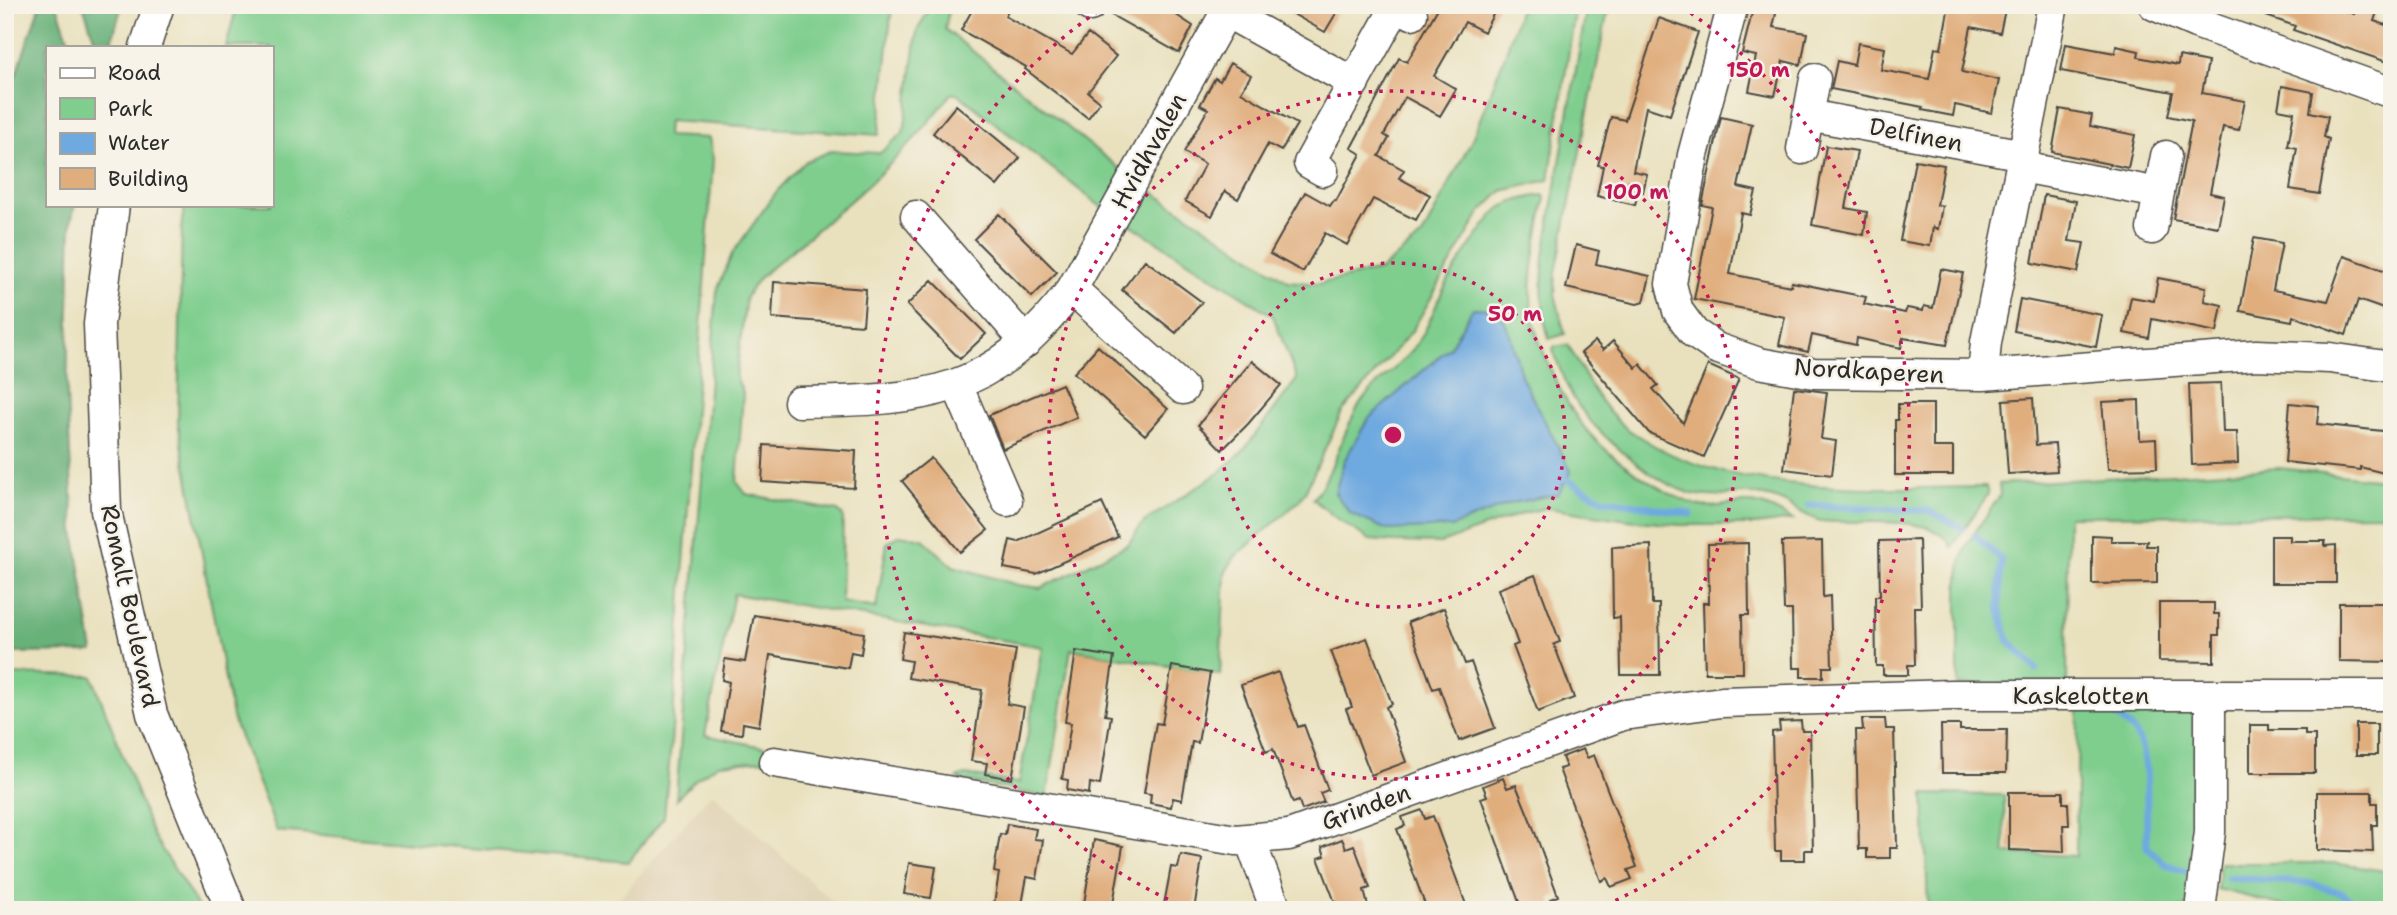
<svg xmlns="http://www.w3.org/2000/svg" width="2397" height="915" font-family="'Shantell Sans',sans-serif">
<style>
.built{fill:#e0d2b4}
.green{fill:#7fce8e;stroke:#557c5c;stroke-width:2}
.forest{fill:#67b179;stroke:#496e52;stroke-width:2}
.water{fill:#6ea9df;stroke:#4c6a85;stroke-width:2}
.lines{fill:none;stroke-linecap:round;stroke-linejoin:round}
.stream{stroke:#6ea9df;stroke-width:7}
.building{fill:#e0ad7d}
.minor-casing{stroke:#484641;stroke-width:33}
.minor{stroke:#fff;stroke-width:30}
.ring{fill:none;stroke:#c2185b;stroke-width:3.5;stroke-dasharray:3.5 7}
.labels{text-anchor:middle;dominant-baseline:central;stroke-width:5;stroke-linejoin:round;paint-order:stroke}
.street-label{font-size:24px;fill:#2b2b2b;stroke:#f7f3e8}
.centre{fill:#c2185b;stroke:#f7f3e8;stroke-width:3.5}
.ring-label{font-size:21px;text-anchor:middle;font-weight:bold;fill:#c2185b;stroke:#f7f3e8;stroke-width:5;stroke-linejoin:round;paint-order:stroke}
</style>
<rect width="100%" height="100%" fill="#f7f3e8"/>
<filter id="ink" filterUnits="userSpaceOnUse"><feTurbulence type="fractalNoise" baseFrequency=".0143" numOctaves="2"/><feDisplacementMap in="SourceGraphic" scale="14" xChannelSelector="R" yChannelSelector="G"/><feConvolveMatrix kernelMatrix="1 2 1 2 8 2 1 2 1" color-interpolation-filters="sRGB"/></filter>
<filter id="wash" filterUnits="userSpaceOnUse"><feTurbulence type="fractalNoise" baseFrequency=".00686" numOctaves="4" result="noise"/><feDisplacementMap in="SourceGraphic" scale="28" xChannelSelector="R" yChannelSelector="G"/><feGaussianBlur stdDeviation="1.57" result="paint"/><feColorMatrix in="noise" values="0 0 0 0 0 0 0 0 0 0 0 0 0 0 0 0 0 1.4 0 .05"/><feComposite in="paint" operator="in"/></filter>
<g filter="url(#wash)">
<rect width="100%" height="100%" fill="#e9e1be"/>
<path class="built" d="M712 793 842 910H609Z"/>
<path class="green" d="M237 5H892L879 135 668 121 667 136 709 138 713 159 671 744 664 817 628 862 277 831 232 717 178 423 182 220 186 205H271V47H226Z
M931 5H950L945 29 1125 173 1105 210 958 94H951C898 167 827 220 759 278L746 297 736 377 743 393 737 482 746 494 838 511 843 516 841 602 876 608 887 543 900 535 923 539 953 566 1018 585 1041 588 1127 545 1144 522 1220 472 1243 451 1297 379 1273 316 1125 221 1142 185 1288 281 1318 284 1380 270 1422 236 1471 142 1505 55 1521 5H1576L1549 180 1502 191 1480 213 1412 331 1342 412 1305 492 1298 502 1234 558 1225 573 1220 675 1071 649 1047 797 957 779 958 777 966 775 1019 783 1043 647 734 594 705 735 768 748 765 760 719 764 696 779 676 799 717 291 732 254 777 191 806 161 831 151 880 153 902 134 905 126 917 31Z
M1587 5H1609L1556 272 1555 294 1565 334 1549 339C1541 311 1541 284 1544 256Z
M1543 195 1545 197C1539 234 1528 274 1532 312 1534 331 1541 346 1548 363 1573 423 1598 450 1653 484 1668 493 1684 502 1701 506 1717 509 1733 502 1749 503 1764 503 1779 513 1793 520L1756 525H1679L1628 520 1546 508 1524 513 1441 543 1394 542 1370 540 1337 519 1313 499C1334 473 1341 434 1360 404 1375 381 1403 366 1418 342 1428 328 1432 314 1439 299 1446 282 1488 215 1502 207 1515 200 1528 197 1543 195Z
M1568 345C1583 371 1598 404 1621 424 1627 430 1636 434 1643 439 1733 497 1882 488 1986 487L1988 494 1952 547C1949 543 1946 538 1942 535 1916 515 1853 525 1821 521 1807 518 1795 507 1783 502 1775 498 1765 496 1757 495 1738 491 1716 500 1693 494 1654 484 1595 433 1574 399 1564 384 1559 366 1553 350L1554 347Z
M2279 468 2374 479 2392 484V514L2068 516 2067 684 1958 685V586L1961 562 1968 543 2000 495 1999 484Z
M5 674 92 676 153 835 200 910H5Z
M2078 706 2185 707 2194 714 2199 725 2198 861 2186 908 1928 910 1924 794 2004 795 2005 853 2076 856Z
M2220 863H2333L2392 872V910H2300L2217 889Z"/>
<path class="forest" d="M40 5H57L71 47H47V205H75L71 222 67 395 74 531 93 652 5 653V107Z
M83 5H122L110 47H97Z"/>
<path class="water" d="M1473 308 1498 309 1509 331 1522 378 1571 471 1558 494 1512 503 1451 527 1387 530 1351 514 1335 493 1344 461 1368 419 1450 347Z"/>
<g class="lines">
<path class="stream" d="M1566 479 1602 499 1691 514
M1809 505 1930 511 1962 528
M1975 535 2001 560 1999 608 2008 640 2036 669
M2117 717C2123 722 2134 729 2137 736 2152 762 2145 815 2147 847L2165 864 2185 871
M2228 878 2308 883 2343 893 2360 910"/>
</g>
<g id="blocks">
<path class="building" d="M975 5H1011L1005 16 1072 54 1088 34 1116 56 1088 92 1100 102 1088 118 1025 69 1026 67 961 30Z
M1107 5H1161L1193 26 1179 53 1106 12Z
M1277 5H1341L1325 32Z
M1434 5H1498L1484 32 1465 22 1434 76 1456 89 1440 116 1405 97 1384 135 1389 138 1379 156 1404 170 1399 178 1430 195 1416 220 1373 199 1347 245 1325 233 1303 272 1270 254 1305 192 1330 206 1334 200 1336 201 1361 154 1351 148 1399 58 1407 62 1438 8Z
M1754 5 1777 9 1773 27 1807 33 1801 65 1783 61 1775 96 1749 91 1756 56 1742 53Z
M1949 5H2006L2000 33 1971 27 1962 72 1999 80 1992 113 1955 105 1953 116 1922 110 1923 107 1831 89 1837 61 1854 65 1858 43 1885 48 1881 70 1929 79 1935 48 1941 49Z
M2243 5H2328L2354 14 2357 5H2359L2377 12 2374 21 2392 27V49L2387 62 2293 30 2295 26 2243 8Z
M1659 18 1698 32 1670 115 1646 107 1633 171 1647 174 1643 192 1638 191 1635 205 1597 196 1603 166 1598 165 1611 117 1625 120Z
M2066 44 2115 53 2116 46 2139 51 2138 57 2178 65 2179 56 2208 62 2202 93 2245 101 2239 130 2223 127 2210 193 2224 196 2218 227 2173 219 2192 121 2168 116 2173 92 2061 71Z
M1230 63 1251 75 1241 92 1297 124 1281 151 1268 144 1238 199 1225 191 1212 216 1185 201 1205 164 1184 152 1208 109 1200 105 1215 78 1220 81Z
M2282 86 2313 92 2310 112 2328 116 2324 137 2329 139 2319 194 2290 189 2297 148 2288 146 2294 112 2278 109Z
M956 105 1020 158 997 186 933 133Z
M2060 109 2092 115 2090 126 2135 135 2128 168 2052 152Z
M1721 117 1752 124 1738 187 1756 191 1750 215 1741 213 1730 274 1791 286 1792 282 1866 297 1864 304 1905 313 1907 308 1923 311 1924 306 1933 308 1941 269 1963 273 1947 345 1903 338 1901 348 1857 338 1856 345 1812 335 1808 352 1779 345 1785 317 1694 299 1712 207 1702 205Z
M1826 146 1857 151 1846 208 1867 212 1864 235 1812 225Z
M1915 160 1944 165 1937 205 1942 206 1938 229 1933 227 1930 246 1900 241Z
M2044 195 2076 201 2069 241 2084 243 2078 272 2032 263Z
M999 214 1057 272 1032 297 974 239Z
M2254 238 2282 243 2273 290 2328 301 2344 256 2392 273V312L2358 300 2346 335 2293 316 2292 321 2240 311Z
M1576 245 1599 251 1596 264 1650 276 1644 302 1637 304 1566 288Z
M1145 260 1202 302 1176 333 1122 290Z
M2158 278 2206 287 2204 301 2222 305 2217 332 2152 319 2149 338 2124 333 2131 297 2154 301Z
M932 280 986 334 960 359 907 305Z
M774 282 866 289 863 325 772 318Z
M2020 299 2102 315 2096 347 2014 331Z
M1595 341 1603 350 1613 341 1636 368 1640 364 1658 385 1653 389 1683 423 1708 365 1739 379 1704 457 1649 433 1581 353Z
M1098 346 1168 409 1145 435 1074 373Z
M1252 361 1281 385 1248 424 1222 450 1198 425Z
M2221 383 2223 432H2237L2238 463 2192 465 2189 384Z
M1062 384 1077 417 1003 449 989 415Z
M1794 388 1827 392 1821 439 1836 441 1832 475 1784 469Z
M2033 398 2036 445 2055 444 2057 471 2008 474 2003 400Z
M2139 400 2140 440 2156 439 2157 468 2108 469 2102 402Z
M2290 403 2319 406 2317 424 2392 432V475L2360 467V470L2285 462Z
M1898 404H1933V447H1953V475H1895V420H1898Z
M764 445 856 451 854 488 762 482Z
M931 458 988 530 960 552 902 481Z
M1102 503 1118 537 1036 574 1004 568 1010 540 1018 542Z
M2092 535 2111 536V541H2147L2146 546H2157V583L2092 584Z
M2271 536H2290V541H2325V546L2336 545V583H2271Z
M1919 540 1921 607H1914L1915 665H1908V675H1883V666H1876L1875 596H1880L1879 541Z
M1822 541 1823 597 1830 596 1832 667H1823V677H1801V668H1793L1792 610H1784L1782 542Z
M1748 543 1749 615H1742L1743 673H1705L1703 603H1709L1708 544Z
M1651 545 1652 604H1659L1660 675H1621L1620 617 1613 618 1612 547Z
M1535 575 1560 642 1554 644 1574 698 1538 712 1513 646 1518 644 1498 589Z
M2159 603H2214V614H2219V635H2214V662L2159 661Z
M2339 603H2392V662L2339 661Z
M1444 608 1465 664 1471 662 1495 728 1459 741 1439 687 1433 689 1408 622Z
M754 615 864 633 861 654 851 652 848 668 770 655 759 726 743 723 742 734 721 731 729 682 722 680 725 659 745 662Z
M904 632 1016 650 1007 704 1024 707 1012 779 985 774 987 763 971 761 982 690 908 678 911 661 900 659Z
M1367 638 1392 704 1386 707 1406 762 1371 775 1346 709 1352 707 1331 651Z
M1076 651 1114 657 1105 715 1111 716 1100 785 1090 783 1089 794 1067 790 1068 780 1062 779 1071 723 1065 722Z
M1172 666 1210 673 1198 743 1192 742 1182 800 1173 798 1171 807 1150 803 1151 794 1144 793 1156 723 1162 724Z
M1278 672 1298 727 1304 725 1328 790 1320 793 1324 802 1302 810 1299 801 1293 803 1273 749 1266 752 1241 685Z
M1862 719H1885L1886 729H1894L1897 848H1890V858H1867V849H1859L1856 730H1863Z
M1801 721 1802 731H1810L1813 850H1805V860H1781V851H1775L1772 732 1780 731 1779 722Z
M2356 724H2377V755H2356Z
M1941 725H1960V730H2007L2006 773H1942Z
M2250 725H2269V730H2305V735H2315V773H2250Z
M1583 749 1587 758 1594 755 1637 867 1628 870 1632 879 1611 887 1607 878 1601 881 1559 769 1566 767 1562 757Z
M1503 778 1507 788 1516 785 1533 827 1558 896 1550 899 1554 910H1522L1506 867 1481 798 1487 796 1483 786Z
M2009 792H2063V803H2068L2069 825H2063L2064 852 2009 850Z
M2317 792H2372V803H2377V825H2372L2373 852 2317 850Z
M1422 810 1425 819 1433 816 1468 910H1427L1397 829 1405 826 1402 817Z
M1007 824 1036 829 1034 839 1043 840 1037 879 1027 877 1021 910H993L999 873 994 872 1000 834 1005 835Z
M1342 839 1346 848 1354 845 1370 888 1364 890 1369 910H1338L1318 858 1325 856 1322 847Z
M1094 840 1123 846 1112 910H1083Z
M1181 855 1202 859 1194 910H1163L1171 867 1178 868Z
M909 863 936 867 931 898 904 894Z"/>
</g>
</g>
<g filter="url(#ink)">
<use href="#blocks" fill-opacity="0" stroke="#484641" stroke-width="2"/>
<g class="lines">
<defs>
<path id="minor" d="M1089 5 1090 6
M1733 5 1693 155 1671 284 1678 311 1694 333 1716 348 1759 363 1814 373 1983 375 2256 355 2330 358 2392 367
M2154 5 2196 23 2392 93
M1226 12 1354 83
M145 47 159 5
M1808 115 2024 155
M1802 149 1815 79
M2021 167 2159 193
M1323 171 1309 163 1397 5 1412 14
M114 205 99 324 106 511 152 714 231 910
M916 216 1026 342
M2152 229 2166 156
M1072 289 1183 389
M1983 375 1986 342 2053 5
M957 385 1007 501
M799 402C925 400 992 397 1072 289L1230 5
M774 762 1236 840 1289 835 1623 715 1722 702 1952 695H2392
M1250 840 1276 910
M2200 910 2210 832V696"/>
</defs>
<use href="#minor" class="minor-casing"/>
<use href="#minor" class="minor"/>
</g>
</g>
<g class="ring">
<circle cx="1393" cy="435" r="172"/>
<circle cx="1393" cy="435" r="344"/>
<path d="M1187 908A516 516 0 0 1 1104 7M1682 7A516 516 0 0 1 1599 908"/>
</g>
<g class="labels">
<g class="street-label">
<text transform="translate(1916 135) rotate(11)">Delfinen</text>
<text transform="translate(1149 151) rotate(-61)">Hvidhvalen</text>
<text transform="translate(1869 371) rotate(3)">Nordkaperen</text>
<text transform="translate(130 606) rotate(78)">Romalt Boulevard</text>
<text x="2081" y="696">Kaskelotten</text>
<text transform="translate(1366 807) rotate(-20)">Grinden</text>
</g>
</g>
<circle cx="1393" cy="435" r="10" class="centre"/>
<g class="ring-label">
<text x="1758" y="77">150 m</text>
<text x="1636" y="199">100 m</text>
<text x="1515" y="321">50 m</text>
</g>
<rect width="2397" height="915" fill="none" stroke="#f7f3e8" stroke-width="28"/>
<rect x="46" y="46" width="228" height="161" fill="#f7f3e8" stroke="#a5a39c" stroke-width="2"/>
<rect x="60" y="68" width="35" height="10" fill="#ffffff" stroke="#a5a39c" stroke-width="2"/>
<text x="108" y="80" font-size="21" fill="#2b2b2b">Road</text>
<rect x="60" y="98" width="35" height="21" fill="#7fce8e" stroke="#a5a39c" stroke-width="2"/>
<text x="108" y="116" font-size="21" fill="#2b2b2b">Park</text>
<rect x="60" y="133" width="35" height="21" fill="#6ea9df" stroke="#a5a39c" stroke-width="2"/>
<text x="108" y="150" font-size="21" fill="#2b2b2b">Water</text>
<rect x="60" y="168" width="35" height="21" fill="#e0ad7d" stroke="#a5a39c" stroke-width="2"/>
<text x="108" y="186" font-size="21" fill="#2b2b2b">Building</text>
</svg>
